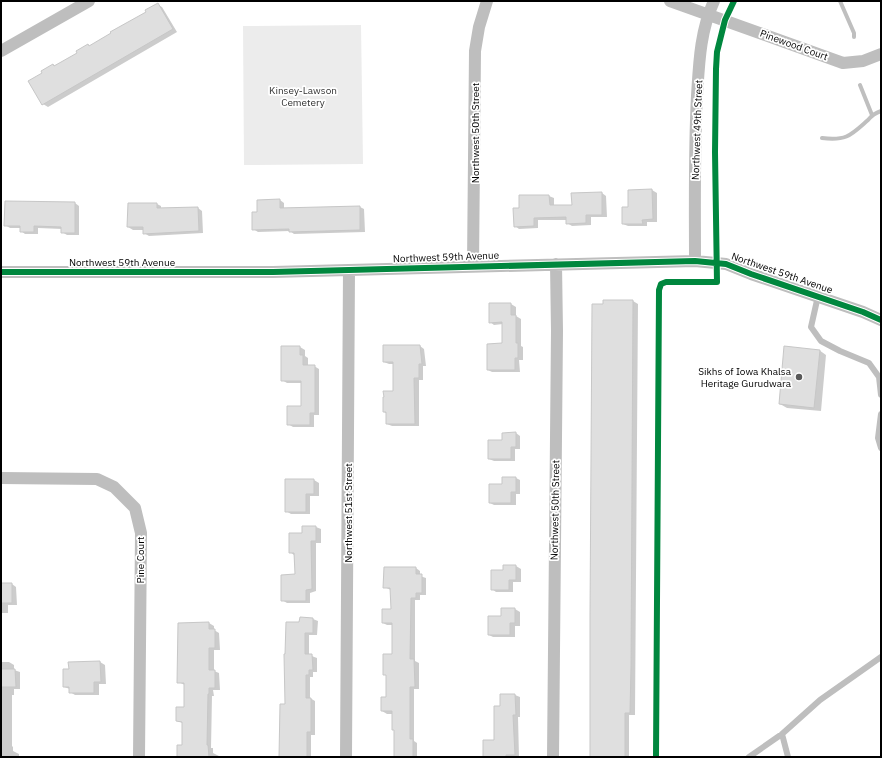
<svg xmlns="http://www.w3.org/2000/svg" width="882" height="758" font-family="'IBM Plex Sans',sans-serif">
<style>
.green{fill:#ececec}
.shadow{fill:#0003}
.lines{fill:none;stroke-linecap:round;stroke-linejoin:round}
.stream{stroke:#bfbfbf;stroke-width:4}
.building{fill:#dfdfdf;stroke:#c7c7c7}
.lane{stroke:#bebebe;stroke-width:6}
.street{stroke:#bebebe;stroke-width:12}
.cycleway-casing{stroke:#fff;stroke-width:8}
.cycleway{stroke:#00873e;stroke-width:6}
.poi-dot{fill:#595959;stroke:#fff;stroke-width:1.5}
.labels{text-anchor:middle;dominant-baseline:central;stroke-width:3.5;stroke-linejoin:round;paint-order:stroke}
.street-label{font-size:10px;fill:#000;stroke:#fff}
.park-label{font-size:10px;fill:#333;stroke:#fff}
.poi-label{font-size:10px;fill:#000;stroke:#fff;text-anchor:end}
</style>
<rect width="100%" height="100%" fill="#fff"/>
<path class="green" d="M361 25 363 164 244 165 243 26Z"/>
<path class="shadow" d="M158 5 162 7 177 32 48 107 43 104 53 65 55 66 79 53 88 45 90 47 148 12Z
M652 190 657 193V222H647V226H628L623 224Z
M602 193 606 196 607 217H591V225L572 226 567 223V220H538V228L519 229 515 226 520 209V196H549L554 198V206H573Z
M280 200 284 203V209L360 207 364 209 365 232 294 234 290 231 258 232 253 229 258 213Z
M75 203 79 206V235H67L62 232V229L38 228V234H25L21 231V228H10L5 225Z
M157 204 161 206V209L198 208 202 211 203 233 149 236 144 233V230H133L128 227Z
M633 301 638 304 635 715H629V757H591Z
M490 304H511L516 307V316L521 319V346L523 347V360H519L520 372H492L488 370 503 344V324L494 325 490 322Z
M420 346 424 349 426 366H423V380H419V426H392L387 424V414L384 412 394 392V364H389L384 362Z
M282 347H300L305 350V356L308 358V366H314L319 369V415H314V427H293L288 424 302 407V383H287L282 380Z
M819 350 826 355 821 411 787 408 780 404Z
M516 433 520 436V449H515V461H494L489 459 503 441Z
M516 478 520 480V494H516V505H494L490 503 503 485Z
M286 480H314L319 483V496H310V514H291L286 511Z
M316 527 321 529V543H316V591L310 593V603H287L282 600 296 575 294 555 290 552 303 534Z
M504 566H516L521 569V582H513V592H496L492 589 504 571Z
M416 568 420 571V576L426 578V595H420V600H415V661L419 663V689H414V741L417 743V757H395V731L393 714H387L382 711 387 698V676L384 674 393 655V625H387L383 623 392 610 391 590 384 587Z
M1 584H12L16 587 17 605H8V613H1Z
M502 609H515L520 612V626H515V637H493L489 635 502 617Z
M313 619 318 621 317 635H309V655L317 658V672H313V677H310V698L315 701V735H311V757H281L286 705 300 623Z
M209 623 214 626V630L219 633 220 650H214V671L219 673 220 690H213L214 696H212L211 748H213V753L219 756V757H177L183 746V723L177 721 185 708V685L178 682 179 624Z
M1 662H9L14 665V670L20 672V689H14V695H12V746L13 747V751L19 754V757H1Z
M100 662 105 665 106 684H99V695H75L70 692V689L64 687Z
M501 695H515L520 697V717H518L519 757H484L495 741 501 706Z"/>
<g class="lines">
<path class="stream" d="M840 1 854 33V37
M860 85 872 115
M822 138C847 141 851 135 868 120 872 115 875 113 881 111"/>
</g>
<path class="building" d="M158 3 173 29 42 105 28 81 42 73 41 71 53 64 54 66 77 53 76 51 88 44 89 46 111 33 110 32 146 12 145 10Z
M652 189 653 219 642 220 643 224H622V207H628V190Z
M602 192V215H586V223L566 224V217L534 218V226L514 227 513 208H519V195H549L550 205H572L571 193Z
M280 199V208L360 206V230L289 232V229L252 230V212H257V200Z
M5 201 75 202V233H61V227L34 226V232H20V226H4Z
M128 203H157V208L198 207 199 231 143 234V227H127Z
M603 300H633L631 666 630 713H625V757H590V615L592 304H603Z
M489 303H511V315H516V343H518V358H515V370H487V344L502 343V322L489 323Z
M383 345H420L422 364H419V378H414L415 424H386V412H383V397H384L383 391H393V362H383Z
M281 346H300V355H303V365H315V413H310V425H287V406H301V381H281Z
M784 346 820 350 814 408 779 404Z
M516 432V447H511V459H488V440H502V433Z
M502 477H516V492H511V503H489V484H502Z
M285 479H314V494H306V512H285Z
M302 526H316V541H311L312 589 306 590V601H281V575L295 574 294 553H289V533H302Z
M503 565H516V580H509V590H491V570H503Z
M384 567H416V574H422V593H416V598H411L410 659H414L415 687H410V739H413V757H394V730H392V711H381V697H386V675H383V654H392V623H382V609H391L390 588H383Z
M1 583H12V603H1Z
M501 608H515V623H510V635H488V616H501Z
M300 617 313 618V633H305V654H312L313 670H309V675H306V698H311V732H307V757H279L280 704H285L284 654H285L286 622H299Z
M209 622V629H215V648H209V670H215V688H209V694H208L207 745H208L209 757H177V745H182V722L176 721V707H184V683H177L178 623Z
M100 661 101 682H94V693H69V687H63V669H69L68 662Z
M1 669H15L16 687H1Z
M500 694H515L516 715H513L515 755H506V757H483V740H494V706H500Z"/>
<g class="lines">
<path class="lane" d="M818 296 811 327 821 341 840 351 869 363 879 377 881 395
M881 414 878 438 881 448
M782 734 788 757
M749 757 782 734 820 700 881 657"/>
<path class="street" d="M670 1 843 63 863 61 881 54
M1 51 89 1
M695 261C695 206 694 151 697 96 699 64 700 31 714 1
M473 266 475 51 479 27 487 1
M1 272H273L695 261 726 264 751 274 863 312 881 320
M1 478 97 479 114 487 135 508 141 533 139 757
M346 757 349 270
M553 757 557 331 556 264"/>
<defs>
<path id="cycleway" d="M1 272H273L695 261 726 264 751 274 863 312 881 320
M656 757 659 290 661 284 666 282H717L715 152 716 69 717 52 725 20 734 1"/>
</defs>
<use href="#cycleway" class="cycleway-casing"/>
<use href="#cycleway" class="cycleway"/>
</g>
<circle class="poi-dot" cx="799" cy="377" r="4"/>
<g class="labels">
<g class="street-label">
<text transform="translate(794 45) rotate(20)">Pinewood Court</text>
<text transform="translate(697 130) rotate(-88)">Northwest 49th Street</text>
<text transform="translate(475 133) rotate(-90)">Northwest 50th Street</text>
<text transform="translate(446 257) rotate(-2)">Northwest 59th Avenue</text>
<text x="122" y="262">Northwest 59th Avenue</text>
<text transform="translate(782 273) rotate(19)">Northwest 59th Avenue</text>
<text transform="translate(555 510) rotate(-89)">Northwest 50th Street</text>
<text transform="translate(348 513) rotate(-90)">Northwest 51st Street</text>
<text transform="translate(140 560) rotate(-90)">Pine Court</text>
</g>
<g class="park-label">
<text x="303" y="90">Kinsey-Lawson<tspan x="303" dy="12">Cemetery</tspan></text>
</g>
<g class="poi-label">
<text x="791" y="371">Sikhs of Iowa Khalsa<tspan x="791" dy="12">Heritage Gurudwara</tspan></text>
</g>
</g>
<rect width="882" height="758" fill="none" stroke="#000000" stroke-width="4"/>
</svg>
